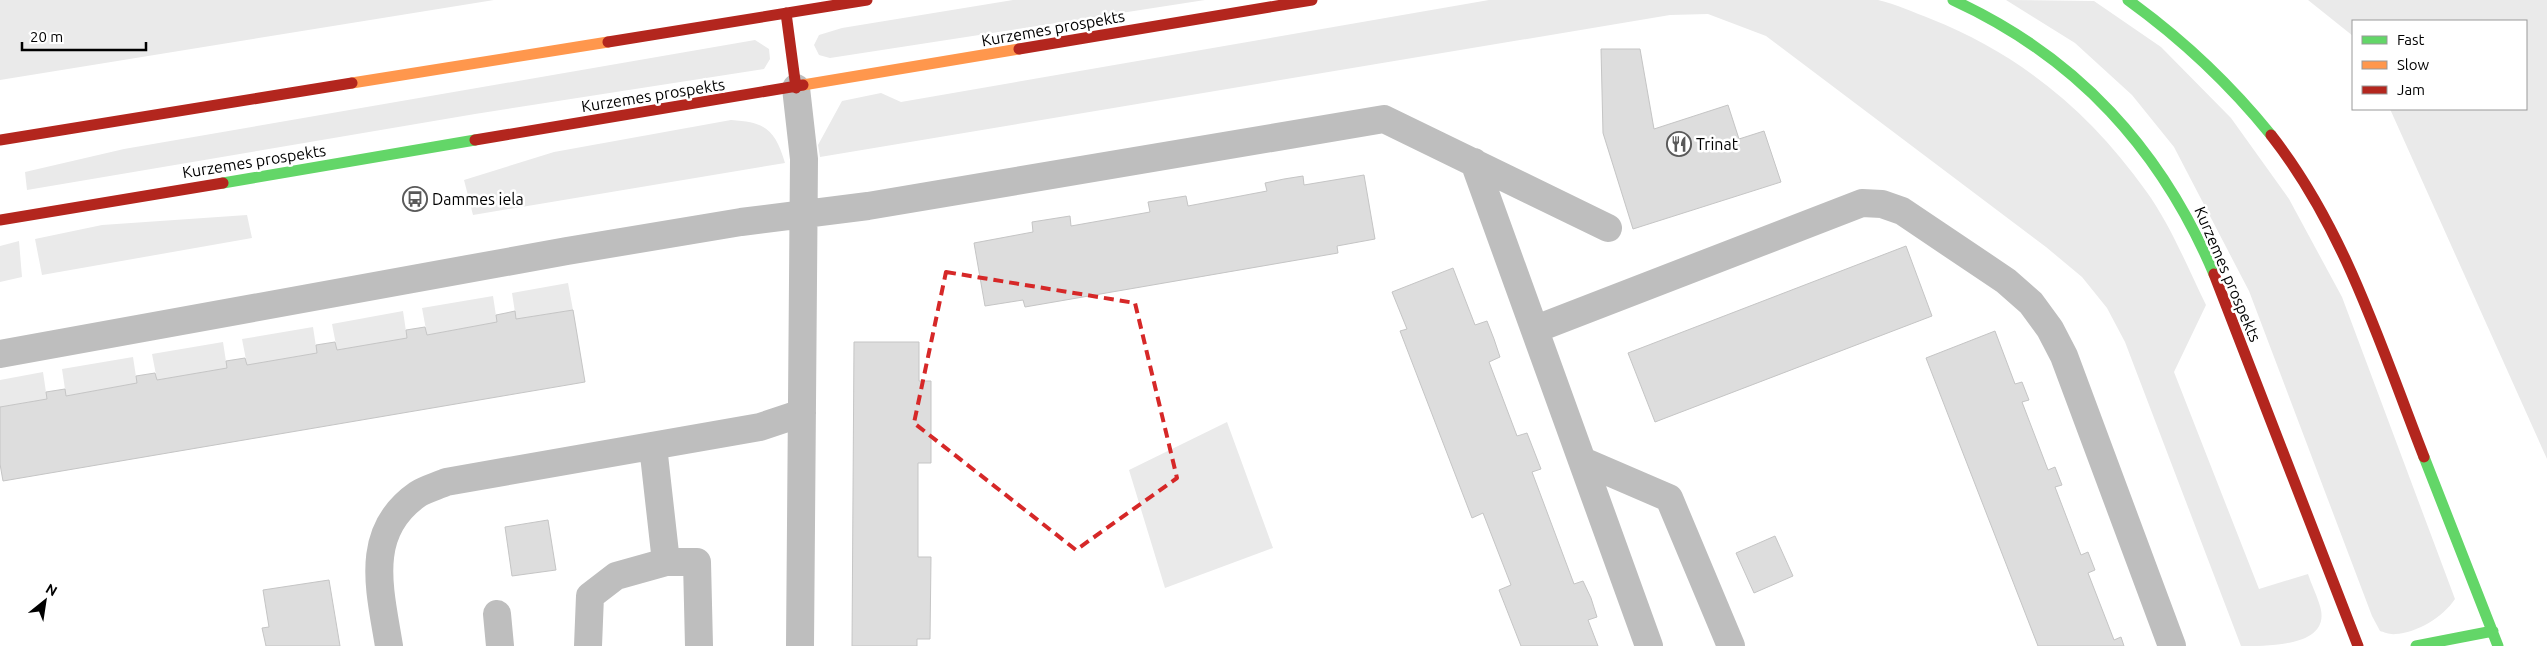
<svg xmlns="http://www.w3.org/2000/svg" width="2547" height="646" font-family="Ubuntu,sans-serif">
<style>
.green{fill:#eaeaea}
.building{fill:#ddd;stroke:#c5c5c5}
.lines{fill:none;stroke-linecap:round;stroke-linejoin:round}
.street{stroke:#bebebe;stroke-width:28}
.fast{stroke:#63d668;stroke-width:11}
.slow{stroke:#ff974d;stroke-width:11}
.jam{stroke:#b3261e;stroke-width:11}
.marked{fill:none;stroke:#d62828;stroke-width:4;stroke-dasharray:10 6;stroke-linejoin:round}
.labels{text-anchor:middle;dominant-baseline:central;stroke-width:5;stroke-linejoin:round;paint-order:stroke}
.street-label{font-size:16px;fill:#000;stroke:#fff}
.poi-label{font-size:16px;fill:#000;stroke:#fff;text-anchor:start}
</style>
<rect width="100%" height="100%" fill="#fff"/>
<path class="green" d="M0 0H494L0 80Z
M1013 0H1205L830 58 819 55 814 45 819 35 842 28Z
M1489 0H1878C1896 4 1913 12 1931 19 2021 55 2090 112 2146 191 2170 224 2188 268 2206 305L2174 372 2259 589 2308 574C2311 584 2316 593 2319 603 2335 646 2272 646 2241 646L2125 342 2107 308 2082 277 2046 247 1766 36 1708 14 1670 15 820 157 818 145 842 101 881 93 901 102Z
M2006 0 2094 1 2161 47 2231 118 2289 199 2342 297 2455 599C2443 617 2417 633 2395 634 2391 635 2384 632 2380 631L2372 616 2249 291 2174 147 2132 95 2075 43Z
M2308 0H2547V459L2390 109H2526V21H2353V36Z
M755 40 769 49 770 59 764 69 475 114 27 190 25 172 124 149Z
M731 120C766 122 775 130 785 163L473 215 464 180 554 152Z
M247 215 252 238 42 275 35 239 102 225Z
M19 241 22 277 0 282V246Z
M568 283 573 310 516 319 512 293Z
M493 296 497 322 427 335 422 308Z
M403 311 407 338 337 350 332 324Z
M313 327 317 353 247 365 242 339Z
M223 342 227 368 157 380 152 354Z
M133 357 137 383 66 396 62 369Z
M43 372 47 399 0 407V380Z
M1227 422 1273 548 1165 588 1129 470Z"/>
<path class="building" d="M1601 49H1640L1654 129 1728 105 1739 139 1764 131 1781 182 1633 229 1603 133Z
M1364 175 1375 239 1337 246 1338 253 1025 307 1023 300 985 306 974 243 1033 232 1032 222 1070 216 1071 226 1150 212 1148 202 1186 196 1188 206 1267 191 1265 183 1284 179 1303 176 1304 185Z
M1906 246 1932 316 1655 422 1628 353Z
M1453 268 1475 325 1487 321 1494 339 1500 357 1489 362 1517 436 1527 433 1541 469 1532 472 1574 584 1583 581 1591 598 1597 617 1588 620 1598 646H1521L1499 590 1511 585 1483 513 1472 518 1400 331 1407 329 1392 292Z
M573 310 585 382 3 481 0 464V407L47 399 46 392 65 389 66 396 137 383 136 376 155 373 157 380 227 368 226 361 245 358 247 365 317 353 316 345 335 342 337 350 407 338 406 330 425 327 427 335 497 322 496 315 506 313 515 311 516 319Z
M1995 331 2015 384 2022 382 2029 400 2022 402 2048 470 2055 467 2062 485 2055 487 2081 555 2088 552 2095 570 2088 573 2114 640 2121 637 2124 646H2038L1926 358Z
M854 342H919V381H931V463H918V557H931L930 639H917V646H852Z
M548 520 556 570 512 576 505 527Z
M1775 536 1793 576 1754 593 1736 553Z
M329 580 340 646H266L262 628 269 627 263 590Z"/>
<g class="lines">
<path class="street" d="M796 88 804 159 800 646
M1474 162 1649 646
M1536 329 1862 203 1882 204 1902 211 2006 281 2031 303 2050 329 2064 356 2172 646
M0 354 567 251 741 222 868 206 1384 119 1608 228
M653 446 666 562
M1583 461 1669 498 1731 646
M497 614 500 646
M389 646C380 590 363 532 418 494 426 489 437 486 446 482L760 427 802 413
M588 646 590 596 616 576 666 562H697L699 646"/>
<path class="fast" d="M1953 0C2077 57 2161 149 2214 274
M2128 0C2182 39 2229 83 2271 135
M223 183 475 140
M2424 457 2498 646
M2416 646 2493 631"/>
<path class="slow" d="M352 83 608 42
M803 85 1019 49"/>
<path class="jam" d="M786 13 796 88
M608 42 867 0
M1019 49 1312 0
M2271 135C2345 229 2381 347 2424 457
M0 140 352 83
M475 140 803 85
M0 220 223 183
M2214 274 2358 646"/>
</g>
<path class="marked" d="M946 272 1135 303 1177 478 1076 550 914 423Z"/>
<defs>
<symbol id="restaurant-ring" viewBox="-11 -11 22 22"><circle r="9.5" fill="#fff" stroke="#595959" stroke-width="1.5"/><path d="M-5-6h1v4h1v-4h1v4h1v-4h1v5L-1.5 .5V6h-2V.5L-5-1ZM5-6V6H3V1.5H1.5Q1.5-4 5-6Z" fill="#595959"/></symbol>
<symbol id="bus-ring" viewBox="-11 -11 22 22"><circle r="9.5" fill="#fff" stroke="#595959" stroke-width="1.5"/><path d="M-5-6H5V4H4V6H2V4H-2V6H-4V4H-5ZM-3.5-4V0h7V-4ZM-3.5 1.2v1.5H-2V1.2ZM2 1.2v1.5H3.5V1.2Z" fill="#595959"/></symbol>
</defs>
<g fill-rule="evenodd">
<use href="#restaurant-ring" x="1665" y="130" width="28" height="28"/>
<use href="#bus-ring" x="401" y="185" width="28" height="28"/>
</g>
<g class="labels">
<g class="street-label">
<text transform="translate(1053 28) rotate(-10)">Kurzemes prospekts</text>
<text transform="translate(653 95) rotate(-9)">Kurzemes prospekts</text>
<text transform="translate(254 161) rotate(-9)">Kurzemes prospekts</text>
<text transform="translate(2228 274) rotate(67)">Kurzemes prospekts</text>
</g>
<g class="poi-label">
<text x="1696" y="144">Trinat</text>
<text x="432" y="199">Dammes iela</text>
</g>
</g>
<rect x="2352" y="20" width="175" height="90" fill="#ffffff" stroke="#999999"/>
<rect x="2362" y="36" width="25" height="8" fill="#63d668" stroke="#999999"/>
<text x="2397" y="45" font-size="15" fill="#000000">Fast</text>
<rect x="2362" y="61" width="25" height="8" fill="#ff974d" stroke="#999999"/>
<text x="2397" y="70" font-size="15" fill="#000000">Slow</text>
<rect x="2362" y="86" width="25" height="8" fill="#b3261e" stroke="#999999"/>
<text x="2397" y="95" font-size="15" fill="#000000">Jam</text>
<g transform="translate(45 601) rotate(30)" stroke="#ffffff" stroke-width="4" paint-order="stroke">
<path d="M0-4L9 19L0 12L-9 19Z" fill="#000000"/>
<text y="-8" font-size="14" font-weight="bold" text-anchor="middle" fill="#000000">N</text>
</g>
<path d="M22 42v8h124v-8" fill="none" stroke="#000000" stroke-width="2.5"/>
<text x="30" y="42" font-size="15" fill="#000000" stroke="#ffffff" stroke-width="4" paint-order="stroke">20 m</text>
</svg>
